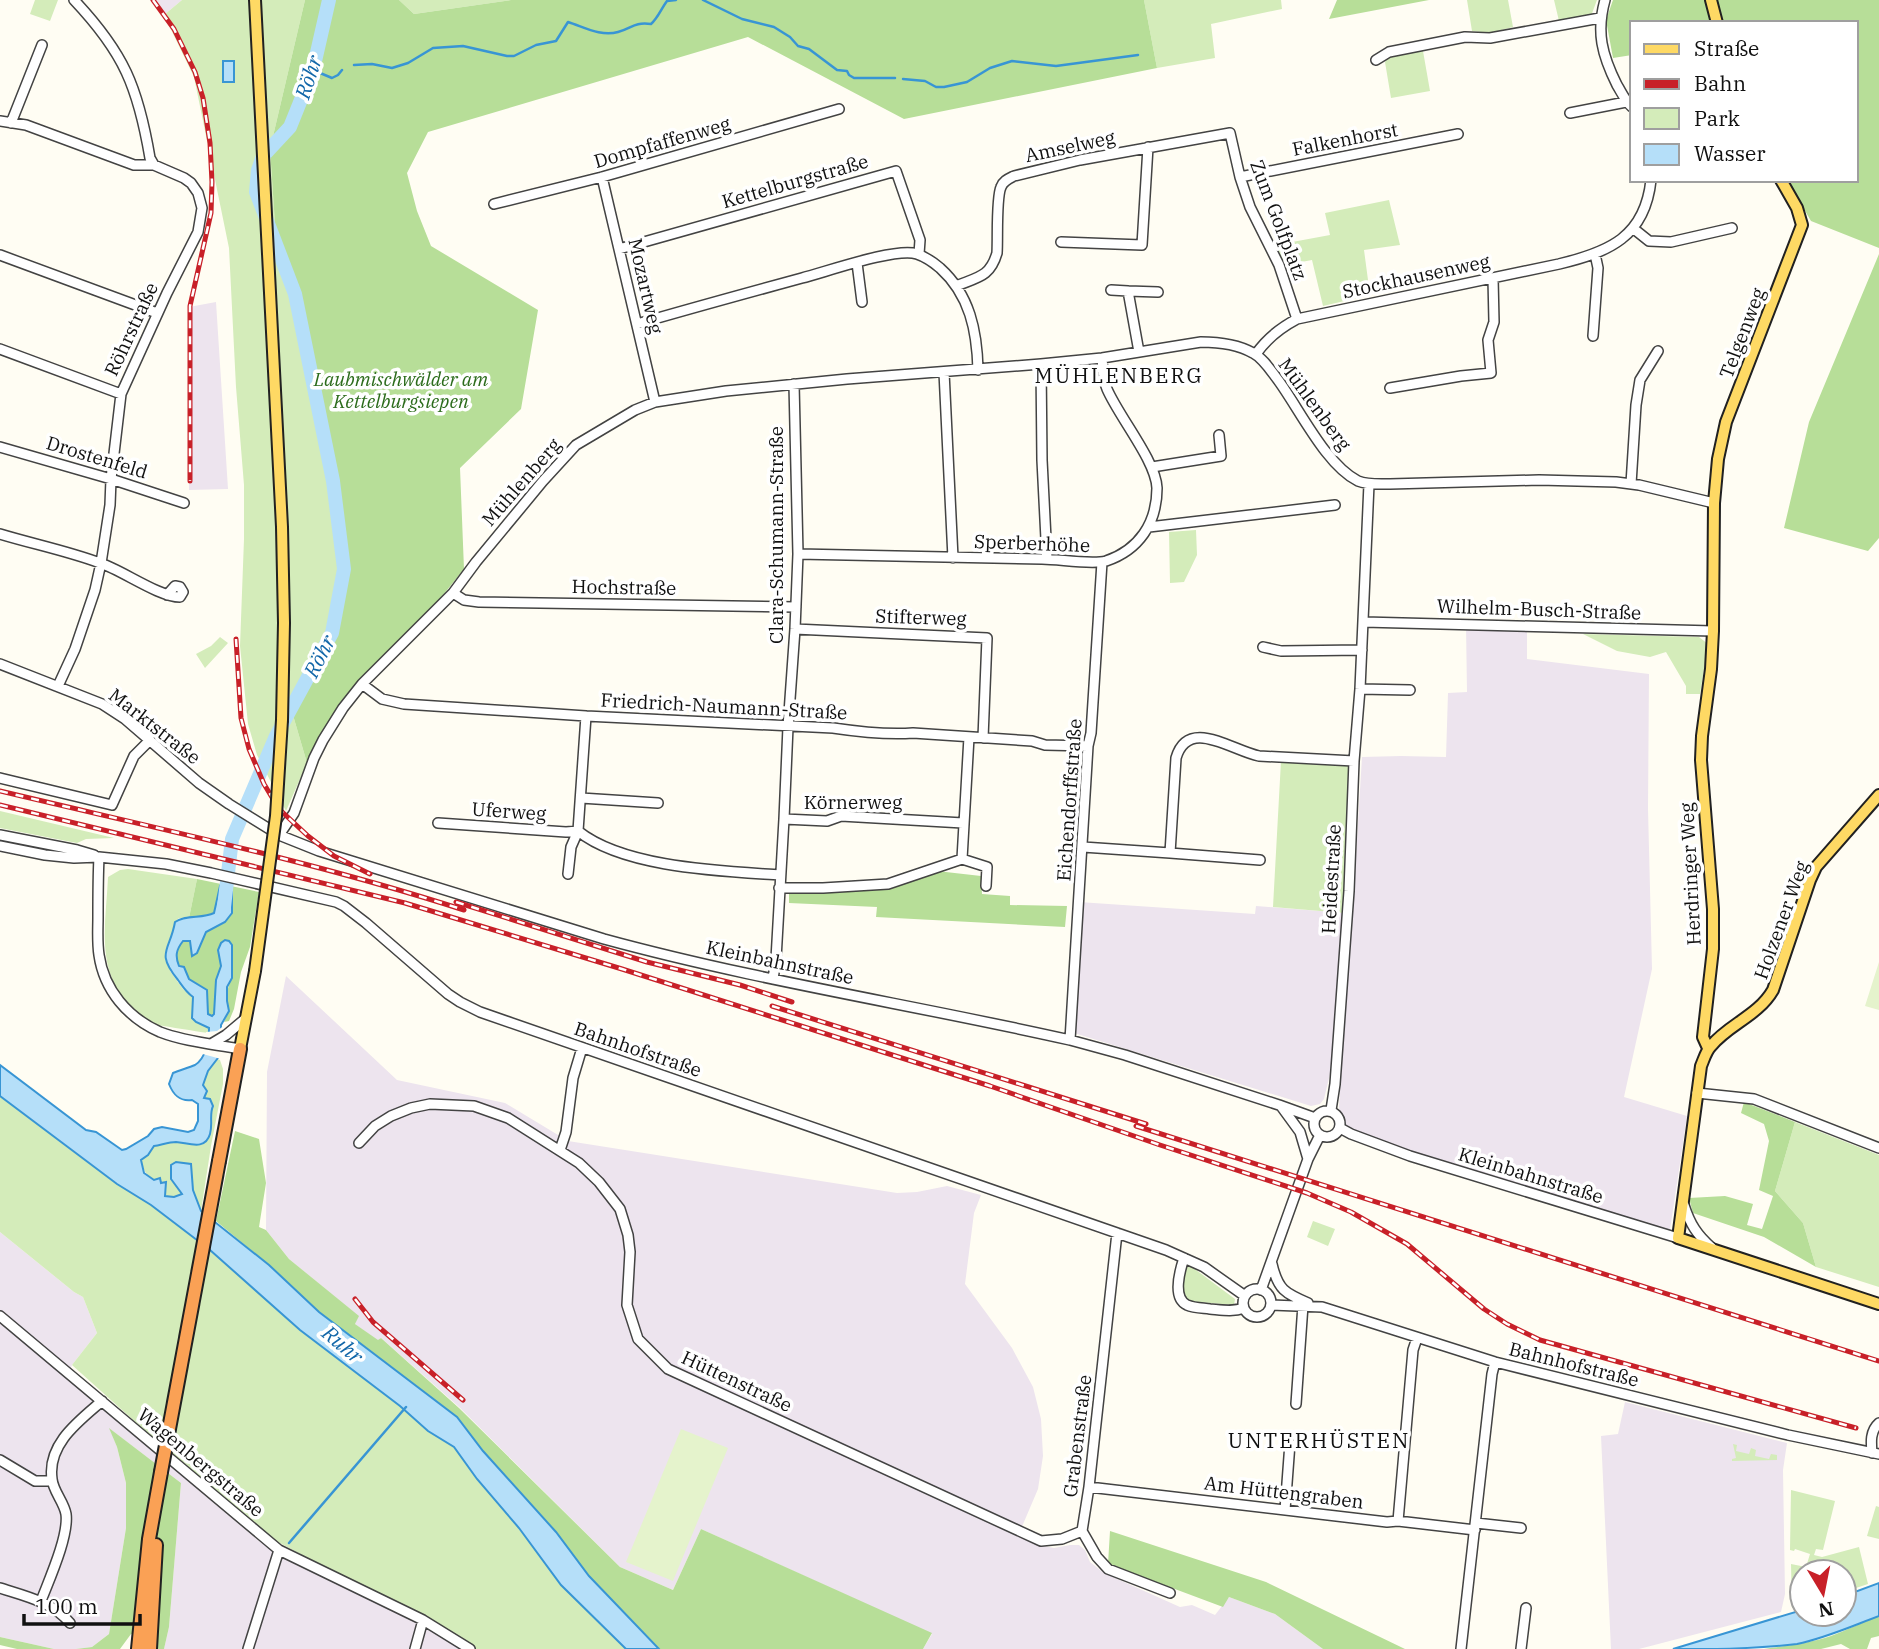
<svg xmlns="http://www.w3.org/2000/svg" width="1879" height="1649" font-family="'IBM Plex Serif',serif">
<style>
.industrial{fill:#ede4ee}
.green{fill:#d4ecba}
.forest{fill:#b7de98}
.pitch{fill:#e5f3cc}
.water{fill:#b5dff9;stroke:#3895d4;stroke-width:2}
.pier{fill:#fffdf3}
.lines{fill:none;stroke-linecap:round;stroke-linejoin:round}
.stream{stroke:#3895d4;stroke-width:2.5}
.river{stroke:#b5dff9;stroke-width:14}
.minor-casing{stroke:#434343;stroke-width:12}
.major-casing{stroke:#212121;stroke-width:14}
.highway-casing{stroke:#212121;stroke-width:16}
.minor{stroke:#fff;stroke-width:9}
.major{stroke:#fed964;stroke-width:10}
.highway{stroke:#faa155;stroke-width:12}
.rail-casing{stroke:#c82028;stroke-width:5}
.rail{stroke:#fff;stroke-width:2.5;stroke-dasharray:8;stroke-linecap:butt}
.major-bridge-casing{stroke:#212121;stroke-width:14;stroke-linecap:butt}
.highway-bridge-casing{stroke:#212121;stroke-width:16;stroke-linecap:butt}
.major-bridge{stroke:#fed964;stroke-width:10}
.highway-bridge{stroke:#faa155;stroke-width:12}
.labels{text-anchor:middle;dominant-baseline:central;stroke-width:7;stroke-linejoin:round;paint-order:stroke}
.street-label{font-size:19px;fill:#101010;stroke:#fff}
.park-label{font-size:19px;font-style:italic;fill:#2c6c1c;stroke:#fff}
.water-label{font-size:21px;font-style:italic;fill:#1267a9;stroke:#fff}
.neighbourhood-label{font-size:21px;letter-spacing:2px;fill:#101010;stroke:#fff}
</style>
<rect width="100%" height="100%" fill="#fffdf3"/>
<path class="industrial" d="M152 0H182L164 15Z
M216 302 228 489 189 490V307Z
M1466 625 1527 629V659L1649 674 1648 809 1652 969 1624 1097 1687 1116 1670 1230 1373 1139 1346 1125 1339 1108 1350 920 1355 873 1362 757 1401 756 1446 757 1448 693 1467 692Z
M1079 902 1255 914 1256 906 1344 913 1334 1057 1324 1099 1320 1104 1311 1106 1074 1033Z
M286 976 397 1080 505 1103 568 1141 897 1193 917 1192 947 1186 981 1195 974 1213 965 1284 1012 1348 1033 1387 1041 1419 1043 1456 1038 1489 1018 1536 1044 1546 1054 1548 1070 1545H1079L1085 1550 1090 1562 1104 1573 1180 1607 1192 1605 1215 1615 1229 1597 1275 1614 1323 1649H923L932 1634 701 1529 673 1590 620 1567 459 1407 381 1338 378 1341 355 1324 358 1316 289 1259 266 1230 267 1072Z
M0 1232 74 1292 83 1297 97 1333 72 1365 67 1379 259 1541 293 1562 439 1634 462 1649H164L169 1627 181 1483 110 1429 117 1447 126 1483V1528L109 1634 92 1647 76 1649H54L0 1637Z
M1625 1402 1787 1443 1783 1470 1785 1594 1781 1612 1639 1649H1611L1601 1436 1618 1434Z"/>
<path class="green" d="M35 0H58L50 21 30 14Z
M182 0H305L270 149 276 239 297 294 335 480 346 570 334 635 290 705 307 763 286 811 257 755 248 724 240 646 244 539V485L236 387 229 248 194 77 164 15Z
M399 0H511L414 14Z
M1144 0H1281L1282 9 1211 24 1215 58 1157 68Z
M1467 0H1508L1513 27 1490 33 1472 31Z
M1554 0H1597L1591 16 1559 21Z
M1423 51 1430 91 1391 98 1385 62 1390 55Z
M1389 200 1400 245 1364 250 1370 295 1323 306 1312 260 1285 265 1276 245 1330 235 1325 213Z
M1196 530 1197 555 1184 582 1170 583 1169 532Z
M1583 634 1699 637 1708 644 1700 694H1686V686L1666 652 1650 657 1617 651Z
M220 637 228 643 205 668 196 654 211 646Z
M1281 761 1351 765 1344 913 1273 907Z
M0 811 114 838 86 839 77 843 0 828Z
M128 869 197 879 189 918H179L175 922 173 933 170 939V971L183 989 193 997 192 1018 196 1022 209 1028V1033C192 1031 172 1027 156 1025 148 1024 139 1016 134 1010 94 973 106 925 108 877L120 870Z
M217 1059 220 1060 223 1069V1084L211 1146 201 1211 193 1190 191 1164 182 1195 174 1197 165 1196 161 1183C148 1178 144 1173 141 1160L148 1155 154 1146 211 1132 210 1113 204 1098 202 1085 208 1071Z
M0 1096 117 1184 151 1205 210 1250 300 1330 400 1406 428 1431 454 1447 477 1479 519 1528 561 1585 626 1649H475L410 1608 344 1577 276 1541 141 1427 72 1365 97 1333 83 1297 74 1292 0 1232Z
M1795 1122 1879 1155V1287L1816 1267 1803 1223 1775 1191Z
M1313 1221 1335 1229 1328 1246 1307 1237Z
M1186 1267H1192L1235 1299 1234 1305 1187 1301 1180 1294 1182 1270Z
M1733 1444 1737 1445 1736 1451 1749 1454 1751 1448 1756 1450 1755 1456 1769 1459 1771 1454 1777 1455V1460L1732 1461V1459L1736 1458Z
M1791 1490 1835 1501 1823 1550 1816 1549 1814 1555 1822 1557 1859 1547 1868 1584 1844 1592V1572H1802V1605L1792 1608 1791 1564 1806 1567 1810 1554 1795 1549 1794 1551 1790 1550Z
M1876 1506 1879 1507V1539L1867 1536Z"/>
<path class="forest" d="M305 0H399L414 14 511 0H1144L1157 68 904 119 748 37 428 132 407 173 417 211 431 246 538 310 521 409 460 468 464 569 439 600 360 680 323 730 307 763 290 705 334 635 346 570 335 480 297 294 276 239 270 149Z
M1337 0H1429L1329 19Z
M1613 0H1879V248L1811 221 1787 180H1856V23H1632V55L1613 58 1606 20Z
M1879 254V538L1868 551 1784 528 1809 422Z
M937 871 981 876 982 894 1010 896V905L1067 906 1065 927 876 917 877 907 789 903V892L890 889Z
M197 879 259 892 250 947 241 972 234 1009 229 1021 224 1022 229 1011C226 999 226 989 232 978L221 966 216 980 214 1015 212 1016 208 1015 207 990 189 979 184 967H180C175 956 176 950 183 941H190L225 922 220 886 214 913 209 915 189 918Z
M1744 1102 1795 1122 1775 1191 1803 1223 1816 1267 1764 1237 1693 1213 1689 1198 1725 1196 1753 1204 1747 1225 1762 1229 1773 1196 1759 1190 1769 1141 1764 1124 1741 1113Z
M235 1131 259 1139 266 1183 259 1227 266 1230 289 1259 359 1316 355 1324 378 1340 381 1338 459 1408 620 1567 673 1590 701 1529 932 1633 923 1649H659L589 1576 556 1532 483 1451 457 1417 319 1312 269 1265 216 1221Z
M109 1428 181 1483 169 1627 164 1649H155V1635L131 1634 120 1649H76L92 1647 109 1634 126 1528V1483L117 1447Z
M1110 1531 1266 1582 1405 1649H1323L1275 1614 1229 1597 1223 1607 1108 1564Z
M1879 1616V1636L1871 1638 1867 1649H1850L1841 1644 1821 1649H1764C1786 1646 1810 1643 1831 1636 1847 1630 1863 1622 1879 1616Z
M0 1637 54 1649H17L0 1645Z"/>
<path class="pitch" d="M1879 962V1010L1865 1006Z
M681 1429 728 1448 673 1581 626 1562Z"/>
<path class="water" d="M223 61H234V82H223Z
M220 886 232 890V913L225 922 206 932 197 953 192 956 190 941H183C176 950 175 956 179 966L184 967 189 979 207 990 208 1014 212 1016 214 1014 216 980 221 966 218 950 221 943 225 940 229 941 232 945V978L227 987V1001L229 1011 221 1025V1054L208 1071 203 1085 207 1091 204 1098 210 1099 213 1106C209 1115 213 1124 210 1134 205 1151 189 1143 176 1142 169 1142 161 1145 154 1146L148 1155 141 1160 144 1173 154 1180 160 1178 161 1183 166 1182 165 1196 174 1197 182 1194 171 1179V1165L176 1162 191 1164 193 1190 201 1211 269 1265 319 1312 457 1417 483 1451 556 1532 589 1576 659 1649H626L561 1585 519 1528 477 1479 454 1447 428 1431 400 1406 300 1330 210 1250 151 1205 117 1184 0 1096V1065L86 1130 96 1132 122 1150 126 1149 148 1136 154 1129 162 1127 188 1132 194 1130 198 1121V1104L192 1100C179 1102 173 1094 169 1084L173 1073C180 1070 188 1068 195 1065 206 1058 209 1041 209 1028L196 1022 192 1018 193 997C186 992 183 987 178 980 155 952 170 951 175 922 186 914 202 919 214 913Z
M1879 1583V1616C1852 1626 1826 1638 1797 1644 1757 1649 1714 1649 1673 1649L1802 1610V1614H1844V1596Z"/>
<path class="pier" d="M226 1024 224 1029 227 1041 224 1055 221 1059 199 1053 203 1049 206 1032 217 1031Z"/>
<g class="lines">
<path class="stream" d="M703 0 742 19 774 27 790 37 798 46 809 49 837 70 847 71 849 75 854 78H895
M354 65 372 64 392 68 408 63 433 48 463 46 507 56H514L536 45 556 41 568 22C584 27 601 37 618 32 633 28 633 22 651 24 658 18 661 9 667 1L676 0
M313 70 332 78 338 75 342 70
M903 79 925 81 936 87H944L967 82 990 68 1012 61 1056 66 1138 55
M289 1543 406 1407"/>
<path class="river" d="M224 907 232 839 276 736 332 633 344 569 333 481 295 294 256 192 258 170 263 156 290 127 313 70 329 0"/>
<defs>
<path id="minor" d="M74 0C124 53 138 87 150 158L154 165
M1605 0C1596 32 1602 55 1617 85 1622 93 1625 101 1632 107
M1376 60 1389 52 1465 37 1490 38 1600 18
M1570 113 1626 102
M0 121 26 125 134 165H154L184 178 191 183 198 193 202 208 198 232 167 293 121 394 111 479 110 505 101 563 95 590 75 649 58 686
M11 123 42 45
M602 177 655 402
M1240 177 1458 134
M494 204 602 177 839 109
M1634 229 1649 241 1671 242 1732 228
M1061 242 1142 245 1148 147
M619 249 896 171 920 240 919 254
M0 255 157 313
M857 263 862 302
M956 286C978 277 990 277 997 253 998 239 996 198 1001 187 1003 181 1008 179 1014 176L1080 160 1230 133 1240 177 1250 207 1279 265 1297 319
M1111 290 1128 291 1139 352
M1128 291 1158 292
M637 324C692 308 747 293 802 278 826 272 896 247 917 254 926 257 933 262 940 268 970 295 977 331 978 370
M1593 336 1598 268 1595 254
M0 349 121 394
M1256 354C1267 338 1280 328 1297 319L1559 264C1609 252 1645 237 1651 180
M1041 364 1042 460 1047 559
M944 372 953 558
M1390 388 1461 376 1491 373 1488 340 1494 322 1493 278
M0 447 111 479 184 503
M1152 467 1221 456 1219 435
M1631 484 1636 405 1640 380 1658 351
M1149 527 1335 505
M0 534C33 544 68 551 100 563 122 570 159 597 180 597L183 592 180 587 175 586 167 595
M798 554C879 555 961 558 1042 559 1059 559 1091 565 1106 561 1139 550 1157 523 1157 488 1156 461 1119 417 1107 389 1103 380 1103 368 1102 358
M453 593 464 600 479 602 796 607
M1364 622 1713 631
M795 629 987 638 983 738
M1263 647 1281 651 1362 650
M0 664 102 704 125 719 199 783 229 804 279 835 319 851 604 939C758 981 915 1005 1070 1040L1125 1055 1279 1105 1315 1118
M362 684 382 699 404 704 586 716 833 728C860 732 887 735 913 733L1032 741 1045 745 1088 746
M1360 689 1410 690
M0 778 112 805 134 756 149 741
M581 798 658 803
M784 819 827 821 841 816 963 823
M438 823 566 832 578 831
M578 831C624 868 722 871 780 875
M0 835 77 850 94 855
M279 835 294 813 314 758 323 740 343 708 362 684 453 593 476 562 543 481 576 445 635 410 655 402 726 391 847 379 1041 364 1102 358 1201 342C1219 342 1237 344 1253 353 1263 358 1271 371 1278 380 1300 410 1326 465 1358 481 1368 485 1379 484 1390 484L1539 480 1616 482 1639 485 1714 503
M0 846 45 855 74 858 99 857 166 864 211 873 336 902 344 906 366 923 448 994 460 1002 480 1012 1166 1250 1204 1267 1245 1296
M1083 847 1170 853 1176 758C1188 717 1231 750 1259 756L1354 761
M1170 853 1260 860
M99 857C98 877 98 896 98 917 98 929 97 942 99 955 104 990 128 1018 160 1032 186 1042 214 1044 240 1049
M962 859 987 867 986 886
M568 874 571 847 578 831 586 716
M779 888H823L888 884 962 859 969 737
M773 979 776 959 784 819 788 727 795 629 798 554 794 384
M1070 1040 1088 746 1091 733 1102 562
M211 1044 226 1035 245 1019
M1697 1093 1754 1099 1879 1148
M1281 1106 1300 1132 1308 1159
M1331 1110 1335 1084 1349 891 1354 761 1360 689 1369 484
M1314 1124a13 13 0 1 1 26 0a13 13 0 1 1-26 0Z
M1340 1128 1351 1134 1410 1156 1678 1238
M359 1143 375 1126 391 1116 411 1108 430 1104 474 1106 508 1118 579 1163 599 1182 620 1209 628 1235 630 1252 627 1305 638 1339 668 1369 1041 1541 1062 1539 1082 1531
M560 1150 566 1132 573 1078 582 1048
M1684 1205C1690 1224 1697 1235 1712 1248
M1117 1233 1089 1487 1082 1531 1097 1557 1108 1569 1170 1593
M1184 1258C1180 1270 1172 1298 1187 1305 1194 1308 1203 1308 1210 1309 1222 1310 1233 1312 1244 1308
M1272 1264C1278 1290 1285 1293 1308 1303
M1243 1303a14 14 0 1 1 28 0a14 14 0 1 1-28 0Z
M1261 1290 1308 1159 1320 1135
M1271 1305 1322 1307 1495 1362 1788 1435 1879 1454
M0 1316 279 1550 423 1620 470 1649
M1296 1404 1303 1305
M1872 1453C1871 1442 1870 1431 1879 1423
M0 1460 35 1481H52
M1089 1487 1387 1522 1398 1521 1475 1530
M1285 1510 1290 1443
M1398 1521 1413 1350 1417 1338
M1476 1523 1521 1528
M0 1588C25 1596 53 1602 70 1623
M41 1601C49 1580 69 1536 66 1514 64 1502 53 1491 52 1479 47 1444 79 1421 102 1401
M248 1649 279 1550
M415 1649 423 1620
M1461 1649 1492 1374 1495 1362
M1521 1649 1526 1608"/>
<path id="major" d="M255 0 282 527 284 623 282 720
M1711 0 1717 23
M1879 795 1816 867 1810 880 1773 990C1758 1016 1729 1024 1711 1046 1706 1051 1704 1059 1701 1066L1678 1238 1879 1304
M1708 1048 1703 1037 1713 949V909L1701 760 1702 736 1711 669 1713 631 1714 503 1718 459 1726 422 1802 225 1797 208 1781 180
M240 1049 255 971"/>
<path id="highway" d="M219 1161 240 1049
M138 1649 149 1539 161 1472
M150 1649 156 1545"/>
</defs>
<use href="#minor" class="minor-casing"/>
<use href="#major" class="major-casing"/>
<use href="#highway" class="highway-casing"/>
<use href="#minor" class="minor"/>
<use href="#major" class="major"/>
<use href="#highway" class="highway"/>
<defs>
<path id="rail" d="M153 0 174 29 195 72 203 98 210 143 212 182 211 213 190 306V481
M236 639 241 718 249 749 264 784 279 809 308 836 334 856 370 874
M0 791C155 828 312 861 464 910
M0 805 405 903 622 969 990 1086 1160 1145 1307 1193 1351 1212 1407 1244 1484 1309 1507 1324 1540 1340 1856 1428
M456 902 647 962 740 985 792 1002
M772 1006 1146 1124
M1136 1126 1879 1361
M355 1299 373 1322 463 1400"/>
</defs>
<use href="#rail" class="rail-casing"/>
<use href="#rail" class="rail"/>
<defs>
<path id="major-bridge" d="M255 971 276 816 282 720"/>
<path id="highway-bridge" d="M161 1472 219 1161"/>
</defs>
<use href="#major-bridge" class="major-bridge-casing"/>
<use href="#highway-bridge" class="highway-bridge-casing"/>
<use href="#major-bridge" class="major-bridge"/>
<use href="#highway-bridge" class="highway-bridge"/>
</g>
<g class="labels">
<g class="street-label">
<text transform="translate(1345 139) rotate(-11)">Falkenhorst</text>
<text transform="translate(662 142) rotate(-16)">Dompfaffenweg</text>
<text transform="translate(1070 146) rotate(-12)">Amselweg</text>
<text transform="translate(795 181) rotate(-16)">Kettelburgstraße</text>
<text transform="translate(1279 220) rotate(69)">Zum Golfplatz</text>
<text transform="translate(1416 276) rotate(-12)">Stockhausenweg</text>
<text transform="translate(646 286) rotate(77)">Mozartweg</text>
<text transform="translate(131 329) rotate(-65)">Röhrstraße</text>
<text transform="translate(1742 333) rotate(-69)">Telgenweg</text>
<text transform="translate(1315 404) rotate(54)">Mühlenberg</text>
<text transform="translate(97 457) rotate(17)">Drostenfeld</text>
<text transform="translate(521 482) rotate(-49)">Mühlenberg</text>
<text transform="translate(776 535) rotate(-90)">Clara-Schumann-Straße</text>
<text transform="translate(1032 543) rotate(2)">Sperberhöhe</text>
<text transform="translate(624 587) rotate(1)">Hochstraße</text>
<text transform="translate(1539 609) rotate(2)">Wilhelm-Busch-Straße</text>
<text transform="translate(921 617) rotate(2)">Stifterweg</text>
<text transform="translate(724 706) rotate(3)">Friedrich-Naumann-Straße</text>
<text transform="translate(155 726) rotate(38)">Marktstraße</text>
<text transform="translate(1069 800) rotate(-86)">Eichendorffstraße</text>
<text x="853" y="802">Körnerweg</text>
<text transform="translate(509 811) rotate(4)">Uferweg</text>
<text transform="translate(1690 874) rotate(-93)">Herdringer Weg</text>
<text transform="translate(1331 879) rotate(-87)">Heidestraße</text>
<text transform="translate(1781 920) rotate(-70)">Holzener Weg</text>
<text transform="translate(780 962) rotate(12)">Kleinbahnstraße</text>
<text transform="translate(638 1049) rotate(19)">Bahnhofstraße</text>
<text transform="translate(1531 1175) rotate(17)">Kleinbahnstraße</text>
<text transform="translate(1574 1364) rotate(14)">Bahnhofstraße</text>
<text transform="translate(737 1381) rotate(25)">Hüttenstraße</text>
<text transform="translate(1077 1436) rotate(-83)">Grabenstraße</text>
<text transform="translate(201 1462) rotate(40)">Wagenbergstraße</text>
<text transform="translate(1284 1492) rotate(7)">Am Hüttengraben</text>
</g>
<g class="park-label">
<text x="401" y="379">Laubmischwälder am<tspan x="401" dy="22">Kettelburgsiepen</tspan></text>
</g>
<g class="water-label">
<text transform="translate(308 77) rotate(-72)">Röhr</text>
<text transform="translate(319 656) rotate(-63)">Röhr</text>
<text transform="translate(343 1344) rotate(40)">Ruhr</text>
</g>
<g class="neighbourhood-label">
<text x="1119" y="375">MÜHLENBERG</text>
<text x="1319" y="1440">UNTERHÜSTEN</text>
</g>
</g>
<rect x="1630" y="21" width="228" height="161" fill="#ffffff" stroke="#9f9f9f" stroke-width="2"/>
<rect x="1644" y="44" width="35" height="10" fill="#fed964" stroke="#9f9f9f" stroke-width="2"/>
<text x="1694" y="56" font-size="21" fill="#101010">Straße</text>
<rect x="1644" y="79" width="35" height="10" fill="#c82028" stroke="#9f9f9f" stroke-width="2"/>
<text x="1694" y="91" font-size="21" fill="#101010">Bahn</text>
<rect x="1644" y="108" width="35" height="21" fill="#d4ecba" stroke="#9f9f9f" stroke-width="2"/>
<text x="1694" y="126" font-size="21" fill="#101010">Park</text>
<rect x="1644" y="144" width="35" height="21" fill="#b5dff9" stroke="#9f9f9f" stroke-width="2"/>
<text x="1694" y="161" font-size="21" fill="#101010">Wasser</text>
<g transform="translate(1823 1593) rotate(170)"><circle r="33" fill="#ffffff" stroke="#9f9f9f" stroke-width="2"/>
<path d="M0-5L12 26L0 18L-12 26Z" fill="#c82028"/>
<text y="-10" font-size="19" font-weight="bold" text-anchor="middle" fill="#101010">N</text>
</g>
<path d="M24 1614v10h116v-10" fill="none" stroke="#101010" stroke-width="3.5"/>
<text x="35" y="1614" font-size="21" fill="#101010" stroke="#ffffff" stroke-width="5" paint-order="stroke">100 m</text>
</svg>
